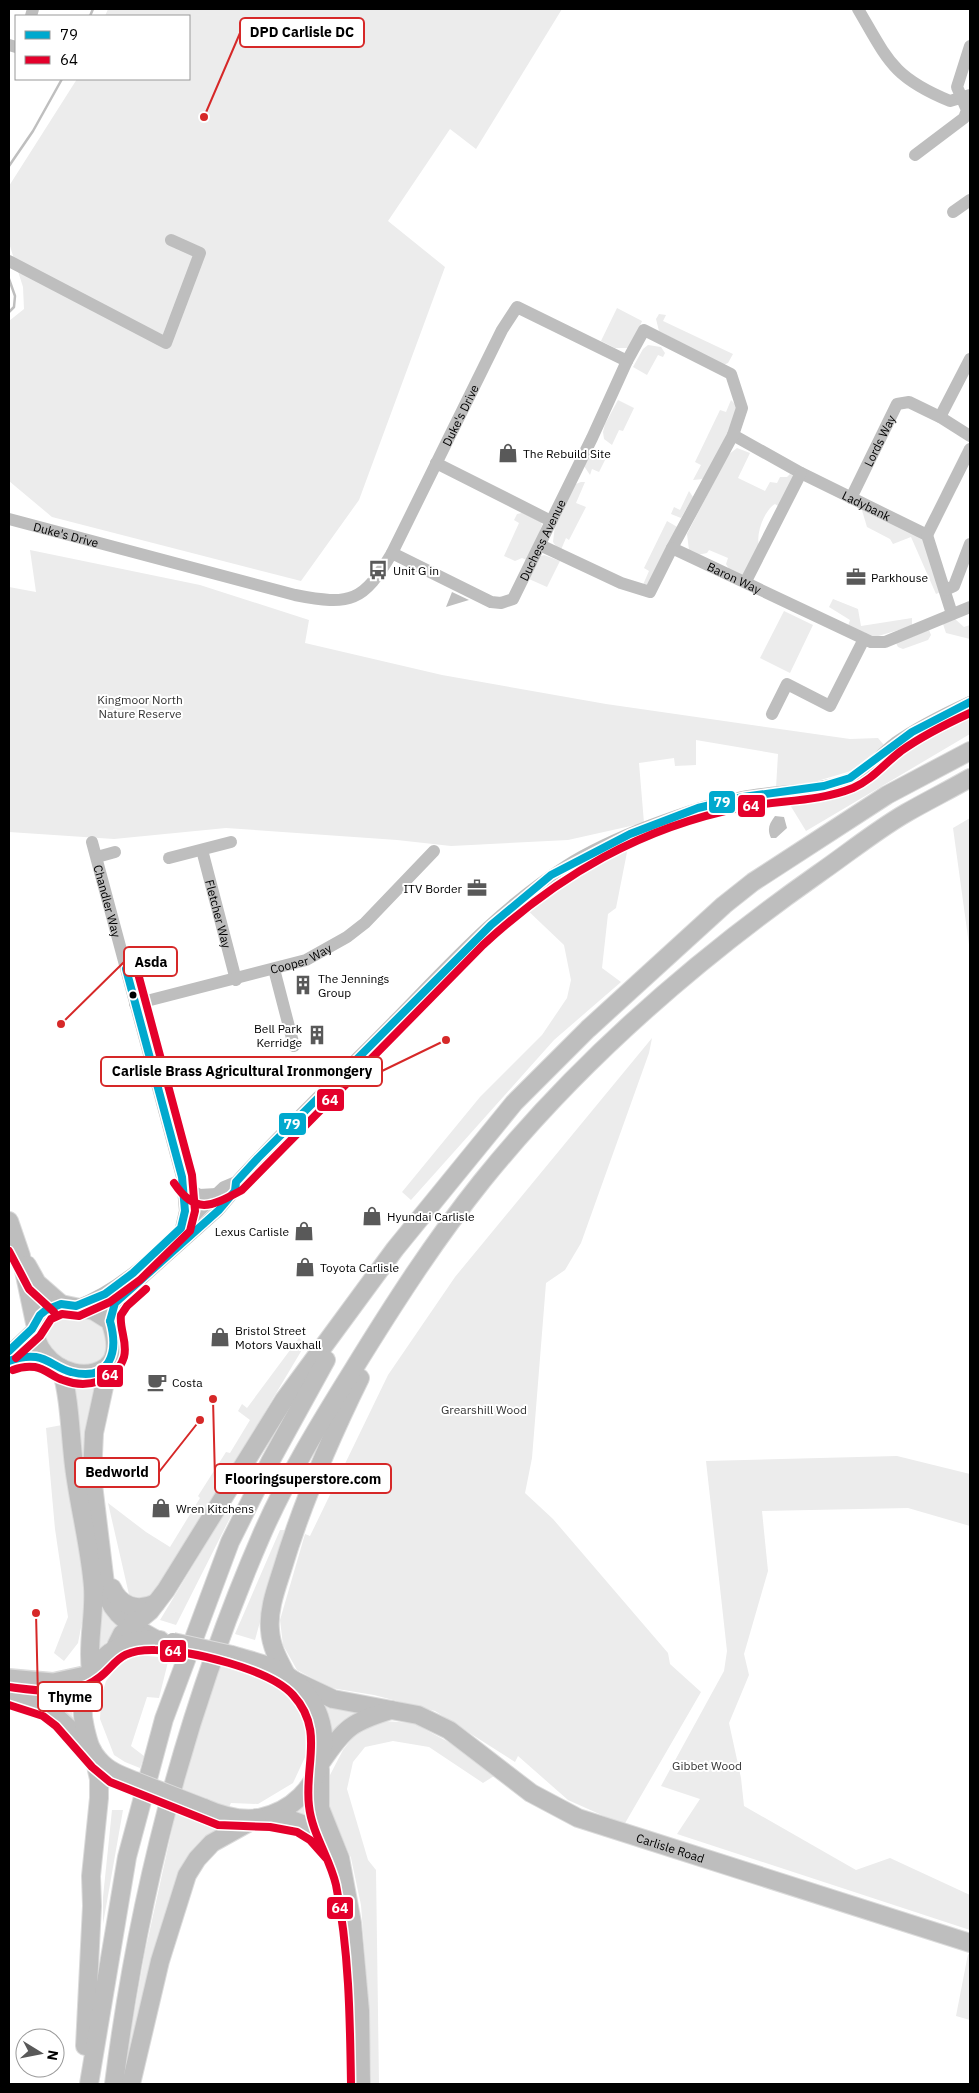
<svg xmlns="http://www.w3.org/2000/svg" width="979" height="2093" font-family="'IBM Plex Sans',sans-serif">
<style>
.green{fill:#ececec}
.water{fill:#bfbfbf}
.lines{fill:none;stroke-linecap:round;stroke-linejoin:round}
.stream{stroke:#bfbfbf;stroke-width:2.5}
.major-casing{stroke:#dbdbdb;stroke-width:18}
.highway-casing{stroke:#dbdbdb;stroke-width:20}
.minor{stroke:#bebebe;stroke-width:12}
.major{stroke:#bebebe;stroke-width:15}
.highway{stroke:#bebebe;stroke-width:18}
.highway-bridge-casing{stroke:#dbdbdb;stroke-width:20;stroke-linecap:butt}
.highway-bridge{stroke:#bebebe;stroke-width:18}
.bus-1-casing{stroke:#fff;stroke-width:11}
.bus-2-casing{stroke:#fff;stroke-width:11}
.bus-1{stroke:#00a9ce;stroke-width:8}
.bus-2{stroke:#e4002b;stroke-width:8}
.bus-dot{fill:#000;stroke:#fff;stroke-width:2}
.labels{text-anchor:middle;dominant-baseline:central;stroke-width:4;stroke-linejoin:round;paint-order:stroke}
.street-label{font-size:12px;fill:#000;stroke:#fff}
.poi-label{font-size:12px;fill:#000;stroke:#fff;text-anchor:start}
.park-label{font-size:12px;fill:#333;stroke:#fff}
.leader{fill:none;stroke:#d62828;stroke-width:2}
.callout-dot{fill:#d62828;stroke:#fff;stroke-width:2}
.callout{fill:#fff;stroke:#d62828;stroke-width:2}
.callout-label{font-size:14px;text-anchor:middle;font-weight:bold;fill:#000}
.line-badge{stroke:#fff;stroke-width:2}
.badge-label{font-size:14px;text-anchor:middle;font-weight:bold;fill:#fff}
</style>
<rect width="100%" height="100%" fill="#fff"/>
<path class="green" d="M108 9H562L476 149 450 129 388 221 445 267 359 500 301 581 52 517 9 481V321L24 309 23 287 9 243V186L77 79H189V16H105Z
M617 308 642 321 633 344 628 348H615L601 341Z
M659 314 666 315 663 321 733 354 728 363 723 365 659 331 656 319Z
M648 345 661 347 665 353 663 357 658 355 647 375 633 367 643 349Z
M618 400 634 408 623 431 619 430 612 445 604 439 603 432 605 424Z
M731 400 737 406 732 427 703 479 693 480 701 465 695 462 720 410 726 412Z
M737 448 750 453 738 478 765 491 770 482 777 483 780 477H787L790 474 794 476 781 508 775 504C764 510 753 539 761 549L744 576 729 569 726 564 728 558 709 550 707 553 697 555 689 550 687 534 728 455Z
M599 450 609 452 599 472 592 469 590 475 584 466 592 453Z
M581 482H585L576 503 586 507 569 540 566 538 560 552 553 542 555 525 576 484Z
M689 491 693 497 681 518 671 514 674 507 680 510Z
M861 507 925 538 943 591 936 594 911 537 893 544 890 539 867 527Z
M522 513 541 522 542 525 529 561 522 558 515 561 504 556 519 523 514 520 517 514Z
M667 521 679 528 653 585 642 587 649 571 644 568Z
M30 550 200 585 309 620 305 643 442 675 606 704 850 739 878 738 884 745 851 771 814 782 776 788 778 754 696 740V765L675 766 674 758 639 763 644 823 568 840 451 846 397 840 226 828 114 839 9 832V587L36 592Z
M544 555 560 561 547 587 529 579 541 556Z
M833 599 858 609 861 626 912 618V626L875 637 848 626 850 620 829 607Z
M784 611 813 625 790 673 760 658Z
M955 619 964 627 970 625V639L946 633 943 624Z
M929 630 931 635 928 640 903 649 898 647 896 643Z
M970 710V734L806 831 787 800 847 784 872 774 894 748 935 724Z
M970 818V952L953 828Z
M629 842 616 908 608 914 602 968 621 982 554 1040 411 1200 402 1192 480 1097 542 1035 567 998 571 980 564 945 522 905 587 860Z
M652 1038 649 1053 581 1243 565 1270 546 1283 532 1458 525 1493 553 1519 668 1653 670 1664 701 1692 624 1825 568 1800 518 1756 515 1762 435 1711 374 1695 331 1688 297 1670 283 1645 280 1620 305 1534 310 1536 388 1375 455 1277Z
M69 1311C78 1314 91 1317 99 1323 118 1337 104 1368 81 1367 72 1367 58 1356 49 1352L42 1326 47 1318Z
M299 1338 306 1343 158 1591 148 1599H130L108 1503 146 1532 170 1547 200 1498 198 1496 226 1452 230 1453 250 1420 238 1411 242 1404 247 1408Z
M96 1378 100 1380 87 1451 123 1628 94 1653 72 1384 74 1381Z
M62 1425 86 1602 78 1643 64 1661 54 1653 68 1617 55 1529 46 1428Z
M897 1456 970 1474V1526L908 1508 762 1511 768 1571 744 1654 749 1675 729 1723 741 1778 744 1806 856 1870 890 1858 970 1895V1930L677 1834 700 1799 661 1786 724 1671 727 1651 706 1461Z
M233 1512 176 1625 160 1620 224 1514Z
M280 1530H285L255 1640 235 1634Z
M137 1655 169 1658 159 1698 147 1697 131 1746 144 1756 140 1768 125 1762 114 1755 100 1719 101 1697 106 1681 120 1664Z
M220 1666 250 1670 275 1681 294 1697 301 1709 308 1731 306 1755 293 1783 258 1804 231 1803 229 1807 223 1806 180 1788Z
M73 1685 71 1697 73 1721 9 1691V1686C30 1689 53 1695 73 1685Z
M322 1702 370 1711 332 1737Z
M383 1721 413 1723 467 1752 494 1776 483 1783 429 1747 393 1741 365 1747 353 1762 347 1789 368 1860 376 1870 379 2084H371L369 2010 361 1905 351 1858 328 1804 330 1775 343 1750 357 1732Z
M313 1796 320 1825 294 1813Z
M112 1810H123L103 1924V1897Z
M176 1811 223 1826 222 1829 207 1840 122 2082 145 1952Z
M968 1954 970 1955V2020L956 2016Z"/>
<path class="water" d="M452 592 469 600 446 607Z
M775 816 784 817 787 828 776 838H771C767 829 769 824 775 816Z"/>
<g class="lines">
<path class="stream" d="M90 16 93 9
M9 166 33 131 62 79
M9 279 15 296 14 307 9 312"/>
<defs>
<path id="major" d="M9 1677 53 1681 90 1673
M9 1695C50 1704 62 1718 90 1748"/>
<g id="highway">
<path d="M9 1221 21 1256 35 1323"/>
<path d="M27 1265 37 1283 61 1304"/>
<path d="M61 1304 94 1311 110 1321C115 1335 121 1356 106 1367 63 1396 0 1324 61 1304Z"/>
<path d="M109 1364 94 1433 92 1476 106 1592C113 1617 135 1628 157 1640"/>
<path d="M61 1368C70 1400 70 1433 74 1466 79 1507 90 1547 93 1587 95 1616 87 1643 91 1671"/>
<path d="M112 1588C120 1606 137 1612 156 1603"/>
<path d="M116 1646 122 1634 150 1611 166 1590 284 1400 395 1249 514 1103 588 1029 724 905 753 882 887 795 970 751"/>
<path d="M287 1676C279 1661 271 1647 270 1630 268 1610 276 1589 282 1570 302 1503 329 1441 360 1378"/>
<path id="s9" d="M293 1680 333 1699 418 1715 449 1730 531 1793 578 1818 970 1943"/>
<path d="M322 1761C345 1727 352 1722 391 1710"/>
<path d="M320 1769V1808L340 1858 352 1923 360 2011 361 2084"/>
<path d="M135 1781C122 1776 108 1771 99 1760 90 1751 88 1740 85 1728 73 1678 107 1635 160 1640"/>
<path d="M204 1808C220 1815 241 1821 259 1818 327 1804 346 1722 292 1679 276 1666 252 1661 232 1655"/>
<path d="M265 1817C293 1816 312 1826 330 1846"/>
<path d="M85 2046 92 1906 91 1876 99 1798V1779L93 1752"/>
<path d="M89 2084 127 1857 164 1719 230 1542 271 1460 326 1360"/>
<path d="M114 2084C138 1895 186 1709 262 1534 287 1477 320 1423 353 1370 393 1305 434 1241 482 1181 578 1062 694 961 818 874 847 854 875 831 906 813 927 801 949 790 970 778"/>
<path d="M131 2084 160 1961 187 1875 197 1859 212 1843 257 1818"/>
</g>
</defs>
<use href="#major" class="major-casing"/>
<use href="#highway" class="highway-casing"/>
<g class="minor">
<path d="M858 9C888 60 892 77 950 101L970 95"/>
<path d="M31 16 33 9"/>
<path d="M9 45 16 47"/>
<path d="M915 155 964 118 967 110 957 87 970 46"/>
<path d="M953 212 970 200"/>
<path d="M9 261 166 343 200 253 171 240"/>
<path d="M940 417 970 359"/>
<path id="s1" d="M733 435 801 473 927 535 952 614"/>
<path d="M436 463 551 521"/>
<path id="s2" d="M851 498 897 404 909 402 940 417 970 436"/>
<path id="s3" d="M9 519 295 595C351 606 363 602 392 553L502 330 517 307 627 361 644 330 731 374 742 408 733 435 672 548"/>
<path d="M927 535 970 449"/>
<path id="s4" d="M540 545 621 583 650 592 672 548 871 642H885L970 607"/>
<path id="s5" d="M392 553 491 602 501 603 513 599 592 438 627 361"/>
<path d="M746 581 801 473"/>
<path d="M945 590 954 586 970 544"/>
<path d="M772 714 787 684 830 706 864 639"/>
<path id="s6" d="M92 842 182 1177 185 1211 181 1228"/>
<path id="s7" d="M202 850 236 980"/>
<path d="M97 857 115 852"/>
<path d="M169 858 231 842"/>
<path d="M274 969 294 1046"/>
<path id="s8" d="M135 1004 306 960 347 937 365 923 434 851"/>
<path d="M189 1189 199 1195 217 1194"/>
<path d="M76 1306C135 1284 179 1229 224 1187L236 1182C287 1126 342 1074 395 1020 448 966 501 907 566 866 610 838 690 808 742 797 778 790 815 792 849 779 868 771 879 755 895 743 919 726 944 714 970 702"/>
<path d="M110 1321 115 1303 219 1210 235 1191 236 1182"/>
<path d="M9 1351 32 1329"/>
<path d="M9 1361 28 1357 47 1360"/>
</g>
<use href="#major" class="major"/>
<use href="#highway" class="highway"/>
<defs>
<path id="highway-bridge" d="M173 1642 232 1655
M135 1781 204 1808"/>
</defs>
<use href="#highway-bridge" class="highway-bridge-casing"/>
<use href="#highway-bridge" class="highway-bridge"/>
<defs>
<path id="bus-1" d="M110 1321 115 1303 219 1210 235 1191 236 1182 258 1158 491 925 551 875 630 834 698 808 743 797 824 786 850 778 912 732 970 702
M9 1351 32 1329 40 1315 46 1310 61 1304 76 1306 105 1294 133 1273 181 1228 185 1211 182 1177 126 969
M9 1361C17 1358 27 1356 36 1357 49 1359 58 1369 71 1372 110 1382 119 1353 110 1321"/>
<path id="bus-2" d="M174 1183C196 1216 212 1206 242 1190L483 945C559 875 641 827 744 807 780 800 818 802 853 788 872 780 884 764 901 751 922 736 946 724 970 713
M9 1251 29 1289 54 1312
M16 1358 40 1336 51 1319 62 1314 79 1316 110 1302 140 1280 190 1231 195 1211 192 1175 136 966
M13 1370C20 1367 27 1366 35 1367 46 1369 53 1377 63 1380 86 1389 116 1382 124 1357 128 1342 119 1329 121 1315L127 1306 146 1289
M9 1687C33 1690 64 1695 87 1685 118 1671 110 1649 155 1650 189 1650 270 1669 293 1695 325 1730 304 1765 309 1806 312 1834 330 1858 336 1885 349 1950 350 2017 351 2084
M9 1705 43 1716 56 1726 92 1767 110 1782 218 1825 270 1827 297 1832 310 1840 326 1858"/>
</defs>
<use href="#bus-1" class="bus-1-casing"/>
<use href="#bus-2" class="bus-2-casing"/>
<use href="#bus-1" class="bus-1"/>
<use href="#bus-2" class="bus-2"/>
</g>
<defs>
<symbol id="shop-bare" viewBox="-9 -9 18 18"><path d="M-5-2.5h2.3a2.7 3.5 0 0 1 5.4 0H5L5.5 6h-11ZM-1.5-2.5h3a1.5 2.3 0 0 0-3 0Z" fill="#595959" stroke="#fff" stroke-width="2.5" paint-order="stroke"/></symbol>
<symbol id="bus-bare" viewBox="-9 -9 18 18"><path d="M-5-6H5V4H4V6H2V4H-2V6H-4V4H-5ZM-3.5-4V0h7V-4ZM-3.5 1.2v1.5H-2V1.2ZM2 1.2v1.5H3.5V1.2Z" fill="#595959" stroke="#fff" stroke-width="2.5" paint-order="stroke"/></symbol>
<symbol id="office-bare" viewBox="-9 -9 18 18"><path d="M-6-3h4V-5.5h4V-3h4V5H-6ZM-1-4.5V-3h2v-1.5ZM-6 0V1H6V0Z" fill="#595959" stroke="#fff" stroke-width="2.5" paint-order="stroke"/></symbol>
<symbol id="building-bare" viewBox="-9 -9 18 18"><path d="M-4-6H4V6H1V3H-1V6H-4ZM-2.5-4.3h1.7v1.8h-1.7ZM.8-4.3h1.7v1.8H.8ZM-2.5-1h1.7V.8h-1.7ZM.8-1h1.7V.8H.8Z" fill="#595959" stroke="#fff" stroke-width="2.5" paint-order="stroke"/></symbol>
<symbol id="cafe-bare" viewBox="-9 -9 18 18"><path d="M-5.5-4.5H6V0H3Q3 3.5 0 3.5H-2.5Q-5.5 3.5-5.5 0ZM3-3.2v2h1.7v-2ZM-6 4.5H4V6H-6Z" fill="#595959" stroke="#fff" stroke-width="2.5" paint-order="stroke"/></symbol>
</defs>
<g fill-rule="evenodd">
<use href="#shop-bare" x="494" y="439" width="28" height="28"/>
<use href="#bus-bare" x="364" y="556" width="28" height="28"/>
<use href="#office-bare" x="842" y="563" width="28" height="28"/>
<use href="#office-bare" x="463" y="874" width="28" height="28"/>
<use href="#building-bare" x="289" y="971" width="28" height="28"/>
<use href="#building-bare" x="303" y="1021" width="28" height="28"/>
<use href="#shop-bare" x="358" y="1202" width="28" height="28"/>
<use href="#shop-bare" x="290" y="1217" width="28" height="28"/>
<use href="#shop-bare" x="291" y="1253" width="28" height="28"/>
<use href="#shop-bare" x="206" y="1323" width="28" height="28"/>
<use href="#cafe-bare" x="143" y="1368" width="28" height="28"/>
<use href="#shop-bare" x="147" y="1494" width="28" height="28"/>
</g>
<circle class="bus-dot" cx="133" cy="995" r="4.5"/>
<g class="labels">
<g class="street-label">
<text stroke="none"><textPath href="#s3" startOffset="568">Duke's Drive</textPath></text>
<text stroke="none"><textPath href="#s2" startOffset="64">Lords Way</textPath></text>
<text stroke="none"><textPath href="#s1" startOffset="151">Ladybank</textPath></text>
<text stroke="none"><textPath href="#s3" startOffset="59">Duke's Drive</textPath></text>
<text stroke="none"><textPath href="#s5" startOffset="199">Duchess Avenue</textPath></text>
<text stroke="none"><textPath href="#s4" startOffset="238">Baron Way</textPath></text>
<text stroke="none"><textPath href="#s6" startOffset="61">Chandler Way</textPath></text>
<text stroke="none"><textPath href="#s7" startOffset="66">Fletcher Way</textPath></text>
<text stroke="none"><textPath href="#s8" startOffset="172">Cooper Way</textPath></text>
<text stroke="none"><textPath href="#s9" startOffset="419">Carlisle Road</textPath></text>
</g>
<g class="poi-label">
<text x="523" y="453">The Rebuild Site</text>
<text x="393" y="570">Unit G in</text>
<text x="871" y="577">Parkhouse</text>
<text x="462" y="888" text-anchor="end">ITV Border</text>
<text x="318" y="978">The Jennings<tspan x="318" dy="14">Group</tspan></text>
<text x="302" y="1028" text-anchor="end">Bell Park<tspan x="302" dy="14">Kerridge</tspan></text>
<text x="387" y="1216">Hyundai Carlisle</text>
<text x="289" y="1231" text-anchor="end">Lexus Carlisle</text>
<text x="320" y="1267">Toyota Carlisle</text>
<text x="235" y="1330">Bristol Street<tspan x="235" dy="14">Motors Vauxhall</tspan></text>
<text x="172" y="1382">Costa</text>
<text x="176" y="1508">Wren Kitchens</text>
</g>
<g class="park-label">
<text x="140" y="699">Kingmoor North<tspan x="140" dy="14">Nature Reserve</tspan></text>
<text x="484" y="1409">Grearshill Wood</text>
<text x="707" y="1765">Gibbet Wood</text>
</g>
</g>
<path class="leader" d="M204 117L240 33M61 1024L124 962M446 1040L382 1071M200 1420L159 1472M213 1399L215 1479M36 1613L38 1697"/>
<g class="callout-dot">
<circle cx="204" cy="117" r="5"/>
<circle cx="61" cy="1024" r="5"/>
<circle cx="446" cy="1040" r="5"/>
<circle cx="200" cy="1420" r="5"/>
<circle cx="213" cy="1399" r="5"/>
<circle cx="36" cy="1613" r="5"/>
</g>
<g class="callout">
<rect x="240" y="18" width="124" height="29" rx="5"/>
<rect x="124" y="947" width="53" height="29" rx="5"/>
<rect x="101" y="1057" width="281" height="29" rx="5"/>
<rect x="75" y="1458" width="84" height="29" rx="5"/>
<rect x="215" y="1464" width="176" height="29" rx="5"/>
<rect x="38" y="1682" width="64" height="29" rx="5"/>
</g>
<g class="callout-label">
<text x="302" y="37">DPD Carlisle DC</text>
<text x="151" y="967">Asda</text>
<text x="242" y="1076">Carlisle Brass Agricultural Ironmongery</text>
<text x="117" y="1477">Bedworld</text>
<text x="303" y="1484">Flooringsuperstore.com</text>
<text x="70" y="1702">Thyme</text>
</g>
<g class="line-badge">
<rect x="708" y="790" width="28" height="24" rx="5" fill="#00a9ce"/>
<rect x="737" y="794" width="29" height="24" rx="5" fill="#e4002b"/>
<rect x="316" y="1088" width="29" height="24" rx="5" fill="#e4002b"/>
<rect x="278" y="1112" width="29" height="24" rx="5" fill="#00a9ce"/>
<rect x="96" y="1364" width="28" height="24" rx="5" fill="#e4002b"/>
<rect x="159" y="1639" width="28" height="24" rx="5" fill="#e4002b"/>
<rect x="326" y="1896" width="28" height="24" rx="5" fill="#e4002b"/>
</g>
<g class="badge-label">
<text x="722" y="807">79</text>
<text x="751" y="811">64</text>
<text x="330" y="1105">64</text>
<text x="292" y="1129">79</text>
<text x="110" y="1380">64</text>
<text x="173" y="1656">64</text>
<text x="340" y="1913">64</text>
</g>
<rect width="979" height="2093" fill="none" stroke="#000000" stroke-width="20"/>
<rect x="15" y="15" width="175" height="65" fill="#ffffff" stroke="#999999"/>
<rect x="25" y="31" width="25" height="8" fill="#00a9ce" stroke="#999999"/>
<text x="60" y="40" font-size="15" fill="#000000">79</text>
<rect x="25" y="56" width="25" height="8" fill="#e4002b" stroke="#999999"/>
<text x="60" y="65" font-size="15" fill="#000000">64</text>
<g transform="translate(40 2053) rotate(100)"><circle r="24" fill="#ffffff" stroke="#999999"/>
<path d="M0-4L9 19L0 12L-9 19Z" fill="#595959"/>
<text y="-8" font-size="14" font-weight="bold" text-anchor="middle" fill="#000000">N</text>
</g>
</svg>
